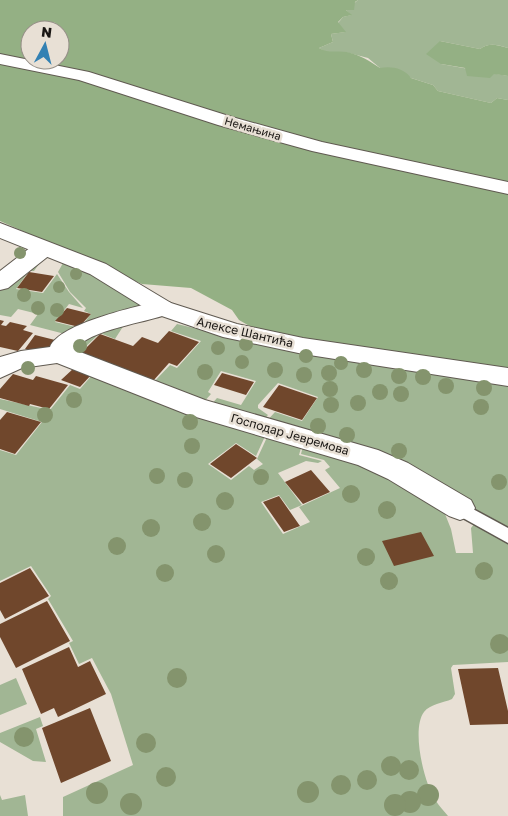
<svg xmlns="http://www.w3.org/2000/svg" width="508" height="816" font-family="'Golos Text',sans-serif">
<style>
.green{fill:#a1b694}
.forest{fill:#94b084;fill-rule:evenodd}
.building{fill:#70472c}
.lines{fill:none;stroke-linecap:round;stroke-linejoin:round}
.lane-casing{stroke:#605a51;stroke-width:3}
.street-casing{stroke:#605a51;stroke-width:2}
.secondary-casing{stroke:#605a51;stroke-width:2}
.lane{fill:#fff;fill-rule:evenodd}
.street{fill:#fff;fill-rule:evenodd}
.secondary{fill:#fff;fill-rule:evenodd}
.tree{fill:#84946d}
.labels{text-anchor:middle;dominant-baseline:central;stroke-width:5;stroke-linejoin:round;paint-order:stroke}
.far-street-label{font-size:11px;fill:#191613;stroke:#e8e0d5}
.street-label{font-size:12px;fill:#191613;stroke:#e8e0d5}
</style>
<rect width="100%" height="100%" fill="#e8e0d5"/>
<path class="green" d="M358 0H508V48C498 45 489 42 480 49L440 41 441 64 508 76V100L497 98 491 103 438 91 433 85 380 68 368 58 345 52 328 53 319 48 333 42 331 34 345 32 338 23 343 17 351 15 346 10Z
M44 257 34 271H29L16 289 43 293 57 274 69 292 83 308 69 304 55 322 80 328 91 314 84 311 86 308 70 292 58 272 63 263 88 272 140 304 142 308 65 334 30 325 38 314 18 309 11 317 0 315V288Z
M177 324 223 335 508 383V530L264 424 275 412 302 421 318 397 278 383 258 405V408L268 415 261 423 209 407 217 398 241 405 256 381 221 371 208 392 211 394 202 404 80 359 71 346 75 341 124 325 115 339 100 333 78 354 153 383 170 365 177 368 201 341 171 331Z
M93 374 267 432 256 456 236 443 208 464 231 480 249 466 254 470 263 464 257 459 269 433 303 441 299 455 322 461 318 463 306 461 278 473 302 505 290 510 279 495 261 502 283 534 310 522 299 507 340 488 325 470 330 467 324 460 301 454 304 442 342 450 443 509 451 529 456 553H473L471 528 475 523 508 542V662L453 665 451 668 455 694 452 699C443 703 430 704 424 712 411 729 424 784 436 801 439 806 444 811 448 816H63V797L133 765 111 694 92 658 79 664 69 643 73 641 48 599 51 596 31 566 0 581V450L16 455 42 422 0 409V399L50 410 70 385 80 389Z
M16 678 27 704 0 715V685Z
M40 717 43 726 36 729 46 762 33 761 0 742V733Z
M0 795 2 800 25 795 28 816H0Z"/>
<path class="forest" d="M0 0H358L355 2 354 10H346L352 15 343 17 338 22 346 32 331 34 333 42 319 48C330 54 336 50 347 52 362 56 368 60 380 68 391 66 404 68 411 78L433 85 438 91 491 103 497 98 508 100V370L286 337 253 328 239 320 232 310 191 288 142 284 0 221ZM30 30H60V60H30Z
M440 41 480 49C489 42 497 45 508 48V76L494 74 490 78 467 76 465 68 441 64 426 54Z"/>
<path class="building" d="M29 272 54 276 42 292 17 288Z
M67 308 91 314 79 327 55 321Z
M0 320 4 321 1 325 6 326 10 322 27 326 23 330 33 333 18 351 0 347Z
M169 331 199 342 177 366 169 363 153 381 80 354 100 334 133 346 142 337 158 343Z
M35 335 55 340 46 354 25 349Z
M74 368 92 374 80 387 61 380Z
M222 373 254 382 246 395 214 385Z
M13 374 33 380 36 376 68 385 49 409 30 404 29 406 0 398V389Z
M279 385 317 398 302 420 263 407Z
M7 412 41 422 15 454 0 449V420Z
M236 444 257 458 231 478 210 464Z
M311 470 330 492 303 504 285 482Z
M279 496 300 526 284 532 263 502Z
M421 532 434 556 394 566 382 541Z
M30 568 49 596 5 619 0 610V583Z
M47 601 70 641 16 668 0 637V624Z
M69 647 78 667 90 661 106 694 58 717 54 708 41 714 22 669Z
M498 668 508 711V724L470 725 458 669Z
M90 708 111 761 61 783 42 728Z"/>
<g class="lines">
<defs>
<path id="lane" d="M460 502 508 528V543L454 513 452 508 454 503Z"/>
<path id="street" d="M43 242 51 244 54 249 51 254 8 288 0 290V271L35 244Z
M162 300 171 303 174 308 171 313C147 323 88 329 75 350L205 400 378 450 408 463 471 500 475 508 471 516 460 520 449 516 388 479 358 465 186 414 57 363 22 368 0 378V357L21 351 50 347C60 323 136 307 162 300Z"/>
<path id="secondary" d="M0 54 89 72 232 117 322 142 508 182V194L312 151 218 125 79 80 0 64Z
M0 223 106 264 171 303 237 324 303 338 508 368V386L303 354 223 337 153 313 90 274 0 238Z"/>
</defs>
<use href="#lane" class="lane-casing"/>
<use href="#street" class="street-casing"/>
<use href="#secondary" class="secondary-casing"/>
<use href="#lane" class="lane"/>
<use href="#street" class="street"/>
<use href="#secondary" class="secondary"/>
</g>
<g class="tree">
<circle cx="20" cy="253" r="6"/>
<circle cx="76" cy="274" r="6"/>
<circle cx="59" cy="287" r="6"/>
<circle cx="24" cy="295" r="7"/>
<circle cx="38" cy="308" r="7"/>
<circle cx="57" cy="310" r="7"/>
<circle cx="246" cy="344" r="7"/>
<circle cx="80" cy="346" r="7"/>
<circle cx="218" cy="348" r="7"/>
<circle cx="306" cy="356" r="7"/>
<circle cx="242" cy="362" r="7"/>
<circle cx="341" cy="363" r="7"/>
<circle cx="28" cy="368" r="7"/>
<circle cx="275" cy="370" r="8"/>
<circle cx="364" cy="370" r="8"/>
<circle cx="205" cy="372" r="8"/>
<circle cx="329" cy="373" r="8"/>
<circle cx="304" cy="375" r="8"/>
<circle cx="399" cy="376" r="8"/>
<circle cx="423" cy="377" r="8"/>
<circle cx="446" cy="386" r="8"/>
<circle cx="484" cy="388" r="8"/>
<circle cx="330" cy="389" r="8"/>
<circle cx="380" cy="392" r="8"/>
<circle cx="401" cy="394" r="8"/>
<circle cx="74" cy="400" r="8"/>
<circle cx="358" cy="403" r="8"/>
<circle cx="331" cy="405" r="8"/>
<circle cx="481" cy="407" r="8"/>
<circle cx="45" cy="415" r="8"/>
<circle cx="190" cy="422" r="8"/>
<circle cx="318" cy="426" r="8"/>
<circle cx="347" cy="435" r="8"/>
<circle cx="192" cy="446" r="8"/>
<circle cx="399" cy="451" r="8"/>
<circle cx="157" cy="476" r="8"/>
<circle cx="261" cy="477" r="8"/>
<circle cx="185" cy="480" r="8"/>
<circle cx="499" cy="482" r="8"/>
<circle cx="351" cy="494" r="9"/>
<circle cx="225" cy="501" r="9"/>
<circle cx="387" cy="510" r="9"/>
<circle cx="202" cy="522" r="9"/>
<circle cx="151" cy="528" r="9"/>
<circle cx="117" cy="546" r="9"/>
<circle cx="216" cy="554" r="9"/>
<circle cx="366" cy="557" r="9"/>
<circle cx="484" cy="571" r="9"/>
<circle cx="165" cy="573" r="9"/>
<circle cx="389" cy="581" r="9"/>
<circle cx="500" cy="644" r="10"/>
<circle cx="177" cy="678" r="10"/>
<circle cx="24" cy="737" r="10"/>
<circle cx="146" cy="743" r="10"/>
<circle cx="391" cy="766" r="10"/>
<circle cx="409" cy="770" r="10"/>
<circle cx="166" cy="777" r="10"/>
<circle cx="367" cy="780" r="10"/>
<circle cx="341" cy="785" r="10"/>
<circle cx="308" cy="792" r="11"/>
<circle cx="97" cy="793" r="11"/>
<circle cx="428" cy="795" r="11"/>
<circle cx="410" cy="802" r="11"/>
<circle cx="131" cy="804" r="11"/>
<circle cx="395" cy="805" r="11"/>
</g>
<g class="labels">
<g class="far-street-label">
<text transform="translate(253 128) rotate(16)">Немањина</text>
</g>
<g class="street-label">
<text transform="translate(245 332) rotate(13)">Алексе Шантића</text>
<text transform="translate(290 434) rotate(16)">Господар Јевремова</text>
</g>
</g>
<g transform="translate(45 45) rotate(7)"><circle r="24" fill="#e8e0d5" stroke="#958f87"/>
<path d="M0-4L9 19L0 12L-9 19Z" fill="#3381b3"/>
<text y="-8" font-size="14" font-weight="bold" text-anchor="middle" fill="#191613">N</text>
</g>
</svg>
